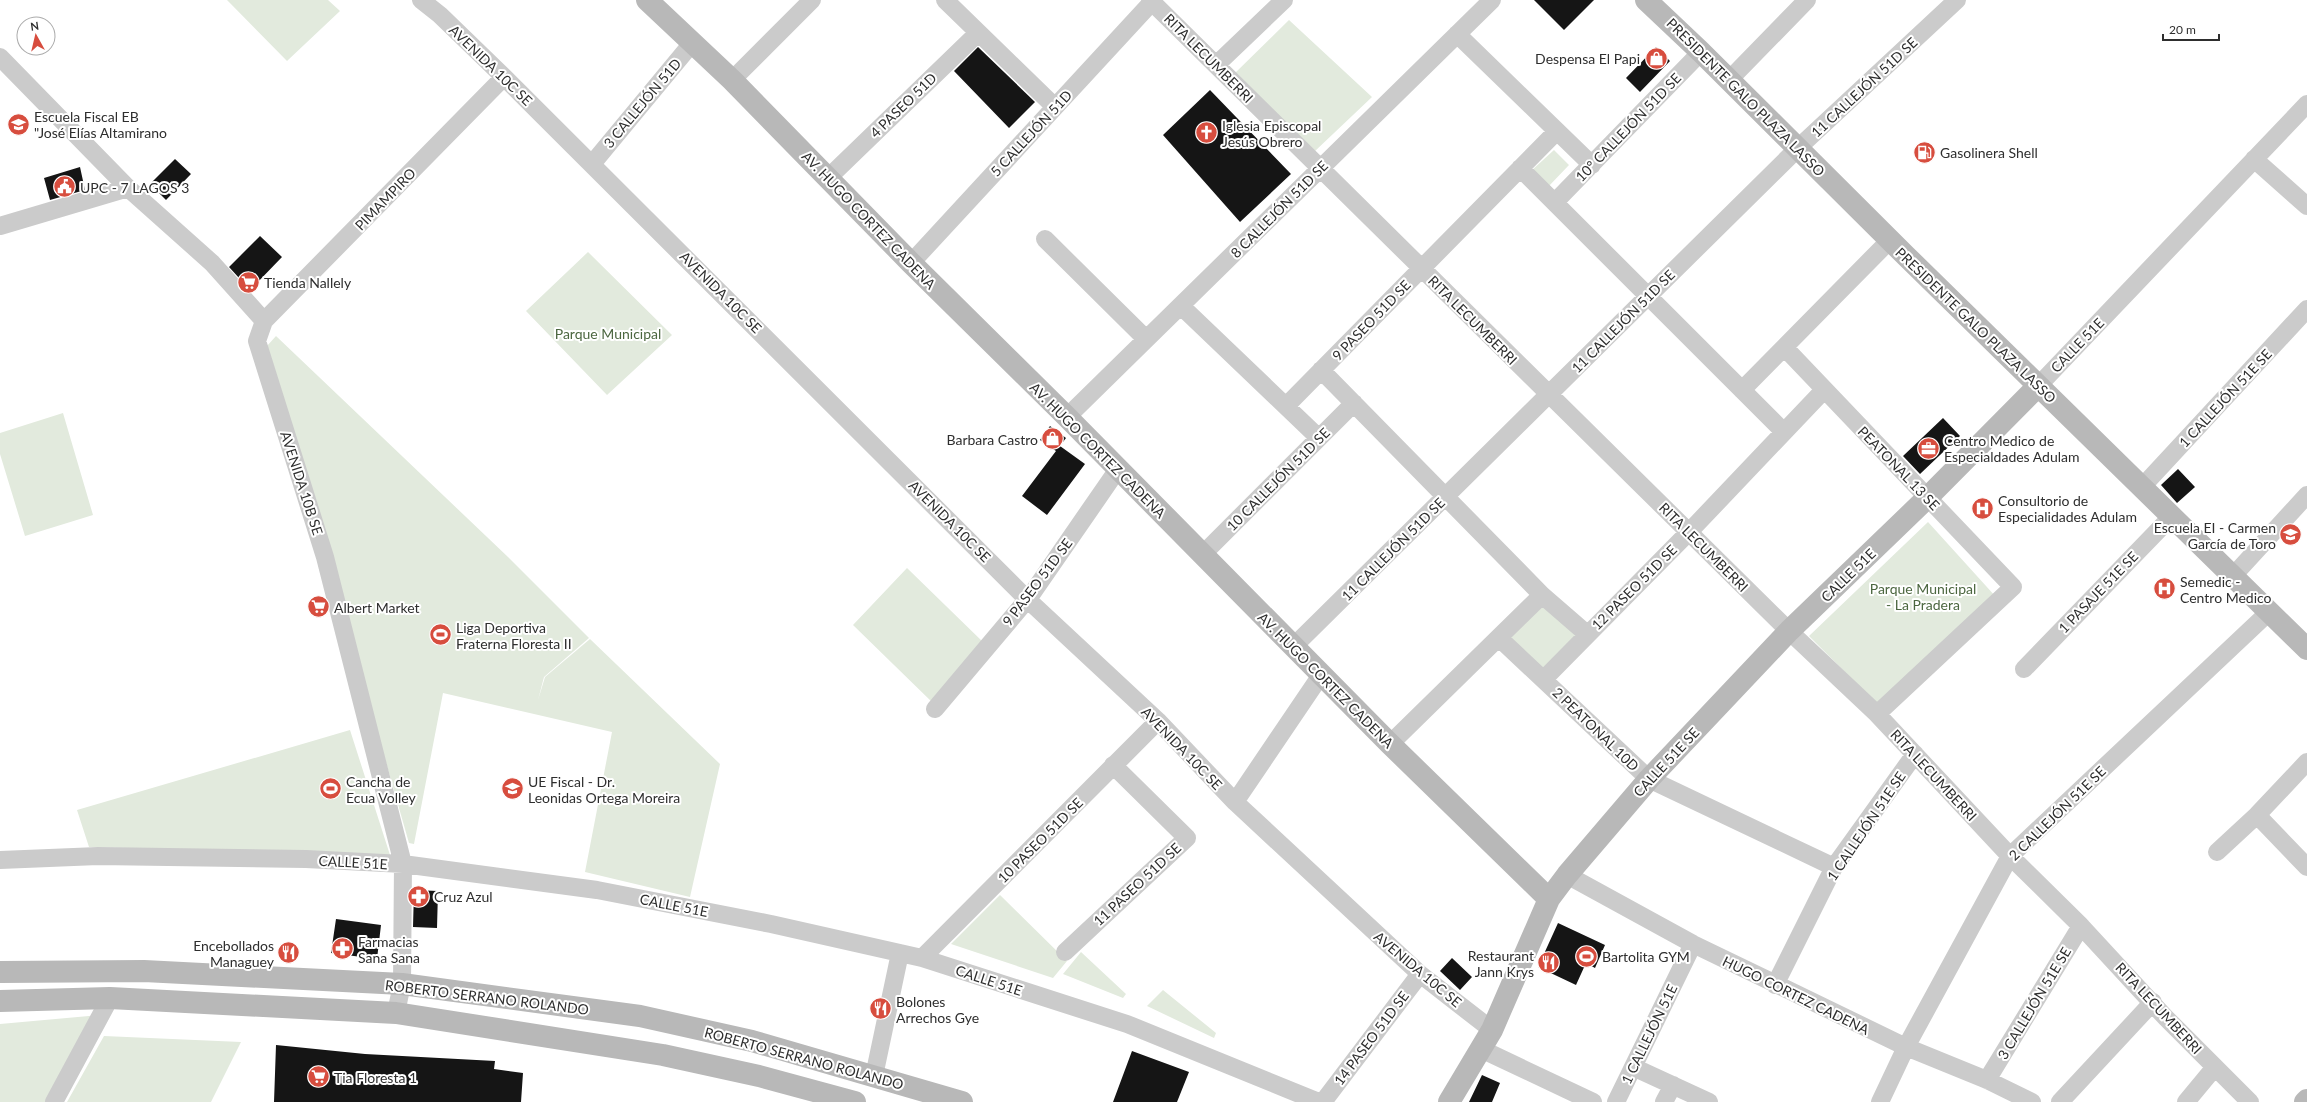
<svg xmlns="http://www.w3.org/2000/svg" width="2307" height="1102" font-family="Lato,sans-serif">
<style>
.green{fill:#e2eadd}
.building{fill:#151515}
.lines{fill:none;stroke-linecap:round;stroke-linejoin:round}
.street{stroke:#cbcbcb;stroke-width:18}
.secondary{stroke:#b8b8b8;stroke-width:22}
.labels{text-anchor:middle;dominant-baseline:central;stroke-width:4;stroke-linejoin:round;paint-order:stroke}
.street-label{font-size:14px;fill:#2e2e2e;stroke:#fff}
.poi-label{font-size:14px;fill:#2e2e2e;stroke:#fff;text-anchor:start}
.park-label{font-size:14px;fill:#4b663f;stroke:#fff}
</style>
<rect width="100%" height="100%" fill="#fff"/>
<path class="green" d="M227 0H328L340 11 287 61Z
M1289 20 1372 97 1314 152 1233 75Z
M1554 150 1569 165 1548 187 1531 171Z
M588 252 672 335 607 395 526 311Z
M276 336 508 557 589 638 544 677 538 700 545 677 590 639 720 764 690 897 585 872 612 732 443 693 414 844 409 843 267 346Z
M63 413 93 515 25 536 0 454V433Z
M1928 522 1996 597 1878 705 1809 636Z
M907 568 984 643 934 704 853 625Z
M1542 595 1587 634 1544 679 1499 638Z
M350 730 390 855 89 847 77 810Z
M1000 895 1067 961 1053 978 951 944Z
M1081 952 1126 994 1123 998 1063 974Z
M1163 990 1216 1033 1214 1038 1147 1006Z
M100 1015 48 1102H0V1024Z
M104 1036 241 1042 211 1102H67Z"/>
<path class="building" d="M1534 0H1594L1564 30Z
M978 47 1035 102 1009 128 954 71Z
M1656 47 1670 61 1640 92 1626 78Z
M1210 90 1291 174 1240 222 1163 135Z
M175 159 191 174 166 200 150 184Z
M80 167 85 190 50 200 44 178Z
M260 236 282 257 250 290 229 267Z
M1943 418 1960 436 1920 474 1903 456Z
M1050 426 1066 438 1060 446 1085 464 1047 515 1022 496 1056 451 1040 440Z
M2178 469 2195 487 2177 503 2161 485Z
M414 890 438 891 437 928 413 927Z
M336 919 381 925 377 959 331 953Z
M1558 923 1605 945 1595 968 1586 963 1576 985 1538 967Z
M1452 958 1472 977 1460 990 1440 971Z
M276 1045 365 1054 495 1061 494 1069 523 1073 521 1102H274Z
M1132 1051 1189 1072 1177 1102H1113Z
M1482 1075 1500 1083 1492 1102H1469Z"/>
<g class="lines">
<path class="street" d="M421 0 440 15 504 77 1027 599 1158 721 1235 802 1420 974 1492 1030
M945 0 1055 107
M1150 0 1789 631 1877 714 2010 856 2081 926 2166 1018 2250 1102
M1457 34 1592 165
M0 57 128 188 212 263 264 321
M1216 65 1284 0
M732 80 812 0
M1729 80 1807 0
M2254 159 2307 206
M592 164 693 42
M1520 168 1784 432
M828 178 978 33
M1555 202 1701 52
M0 226 128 188
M1045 239 1146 339
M911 263 1152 2
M1181 306 1319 438
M1785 348 2013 587 1877 714
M1321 370 1542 595 1587 634
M2038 386 2307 104
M1742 390 1890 240
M1286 406 1557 131
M1067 417 1492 0
M2142 487 2307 309
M1202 555 1354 403
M2233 576 2307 495
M1499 638 1649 779 1834 867
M1294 646 1798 148 1957 0
M2024 669 2172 516
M1544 679 1689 532 1824 390
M935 709 1031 595 1118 469
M1390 744 1542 595
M1235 802 1321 675
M2257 815 2307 867
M2217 852 2257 815 2307 762
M0 860 98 856 306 859 403 864 597 890 771 924 922 958 1127 1024 1319 1102
M1567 875 1693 944 1906 1047 1987 1080 2032 1102
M1065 952 1187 838 1113 765
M922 958 1158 721
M1775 985 1834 867 1915 754
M396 1013 402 984 403 864 325 557 257 341 264 321 504 77
M1481 1049 1593 1102
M1633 1067 1709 1102
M874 1076 900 953
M1987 1080 2081 926
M54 1102 110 998
M1323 1102 1420 974
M1616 1102 1693 944
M1664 1102 1673 1085
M1880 1102 1906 1047 2010 856 2269 612
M2060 1102 2153 1002
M2186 1102 2215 1067"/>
<path class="secondary" d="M647 0 732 80 911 263 1067 417 1390 744 1549 899
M1646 0 1701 52 1906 256 2307 649
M0 972 144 971 402 984 640 1016 752 1041 962 1102
M0 1001 110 998 396 1013 663 1055 759 1076 855 1102
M1449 1102 1492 1030 1549 899 1567 875 1649 779 1789 631 1927 498 2038 386
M2305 1102 2307 1100"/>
</g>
<defs>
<symbol id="shop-disc" viewBox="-11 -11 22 22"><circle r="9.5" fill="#d74d3e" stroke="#fff"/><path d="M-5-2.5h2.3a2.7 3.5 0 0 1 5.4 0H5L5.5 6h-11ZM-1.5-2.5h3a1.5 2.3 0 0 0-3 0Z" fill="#fff"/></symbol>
<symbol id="school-disc" viewBox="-11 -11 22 22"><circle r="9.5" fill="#d74d3e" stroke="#fff"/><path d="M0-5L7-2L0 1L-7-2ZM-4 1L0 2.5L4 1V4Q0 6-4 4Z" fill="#fff"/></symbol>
<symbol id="church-disc" viewBox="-11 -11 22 22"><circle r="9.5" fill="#d74d3e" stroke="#fff"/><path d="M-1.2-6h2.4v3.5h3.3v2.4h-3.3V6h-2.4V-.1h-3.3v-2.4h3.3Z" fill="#fff"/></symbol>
<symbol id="fuel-disc" viewBox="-11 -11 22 22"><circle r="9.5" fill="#d74d3e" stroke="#fff"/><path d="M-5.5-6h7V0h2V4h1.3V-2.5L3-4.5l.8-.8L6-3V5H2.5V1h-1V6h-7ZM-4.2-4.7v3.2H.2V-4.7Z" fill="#fff"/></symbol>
<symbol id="civic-disc" viewBox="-11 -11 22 22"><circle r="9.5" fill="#d74d3e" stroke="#fff"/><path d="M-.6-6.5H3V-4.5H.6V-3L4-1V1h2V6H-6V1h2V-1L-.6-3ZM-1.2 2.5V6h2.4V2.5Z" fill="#fff"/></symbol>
<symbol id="supermarket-disc" viewBox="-11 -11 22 22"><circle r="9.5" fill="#d74d3e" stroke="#fff"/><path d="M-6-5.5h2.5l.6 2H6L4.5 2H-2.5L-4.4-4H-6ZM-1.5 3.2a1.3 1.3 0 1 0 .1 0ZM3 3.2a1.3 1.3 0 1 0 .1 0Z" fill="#fff"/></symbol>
<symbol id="office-disc" viewBox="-11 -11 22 22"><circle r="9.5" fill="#d74d3e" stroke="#fff"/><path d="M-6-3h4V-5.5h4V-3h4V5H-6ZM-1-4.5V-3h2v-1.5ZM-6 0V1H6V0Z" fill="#fff"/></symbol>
<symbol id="hospital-disc" viewBox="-11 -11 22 22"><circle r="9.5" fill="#d74d3e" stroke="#fff"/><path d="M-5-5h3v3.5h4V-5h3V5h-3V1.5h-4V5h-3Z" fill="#fff"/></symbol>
<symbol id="stadium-disc" viewBox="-11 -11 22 22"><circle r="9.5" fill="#d74d3e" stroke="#fff"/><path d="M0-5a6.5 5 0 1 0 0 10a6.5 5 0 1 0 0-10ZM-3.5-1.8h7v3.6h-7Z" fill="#fff"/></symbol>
<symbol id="pharmacy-disc" viewBox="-11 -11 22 22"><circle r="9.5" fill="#d74d3e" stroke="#fff"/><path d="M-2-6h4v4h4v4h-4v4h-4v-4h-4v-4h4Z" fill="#fff"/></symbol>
<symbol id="restaurant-disc" viewBox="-11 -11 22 22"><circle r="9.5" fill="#d74d3e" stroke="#fff"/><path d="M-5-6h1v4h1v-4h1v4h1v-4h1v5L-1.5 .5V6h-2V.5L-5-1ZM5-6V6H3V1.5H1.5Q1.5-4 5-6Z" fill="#fff"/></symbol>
</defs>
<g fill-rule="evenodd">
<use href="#shop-disc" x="1644" y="46" width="25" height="25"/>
<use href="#school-disc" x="6" y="112" width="25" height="25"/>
<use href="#church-disc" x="1194" y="120" width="25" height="25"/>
<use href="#fuel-disc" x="1912" y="140" width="25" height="25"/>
<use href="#civic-disc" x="52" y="174" width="25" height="25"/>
<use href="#supermarket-disc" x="236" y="270" width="25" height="25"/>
<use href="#shop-disc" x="1040" y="426" width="25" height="25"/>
<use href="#office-disc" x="1916" y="436" width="25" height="25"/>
<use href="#hospital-disc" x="1970" y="496" width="25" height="25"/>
<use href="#school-disc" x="2278" y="522" width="25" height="25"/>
<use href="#hospital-disc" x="2152" y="576" width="25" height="25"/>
<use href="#supermarket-disc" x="306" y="594" width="25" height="25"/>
<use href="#stadium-disc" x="428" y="622" width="25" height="25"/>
<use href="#stadium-disc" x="318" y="776" width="25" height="25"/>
<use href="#school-disc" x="500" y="776" width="25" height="25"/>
<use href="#pharmacy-disc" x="406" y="884" width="25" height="25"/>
<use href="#pharmacy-disc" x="330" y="936" width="25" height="25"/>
<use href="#restaurant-disc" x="276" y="940" width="25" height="25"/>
<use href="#stadium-disc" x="1574" y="944" width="25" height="25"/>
<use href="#restaurant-disc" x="1536" y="950" width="25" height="25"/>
<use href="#restaurant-disc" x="868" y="996" width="25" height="25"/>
<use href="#supermarket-disc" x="306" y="1064" width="25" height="25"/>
</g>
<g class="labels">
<g class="street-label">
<text transform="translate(1209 58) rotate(45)">RITA LECUMBERRI</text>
<text transform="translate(491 65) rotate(44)">AVENIDA 10C SE</text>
<text transform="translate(1864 87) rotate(-43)">11 CALLEJÓN 51D SE</text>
<text transform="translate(1746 97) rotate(45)">PRESIDENTE GALO PLAZA LASSO</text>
<text transform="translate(642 103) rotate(-50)">3 CALLEJÓN 51D</text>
<text transform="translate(903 105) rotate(-44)">4 PASEO 51D</text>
<text transform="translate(1628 127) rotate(-46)">10° CALLEJÓN 51D SE</text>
<text transform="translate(1031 133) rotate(-47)">5 CALLEJÓN 51D</text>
<text transform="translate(385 199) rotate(-46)">PIMAMPIRO</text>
<text transform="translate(1279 209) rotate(-45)">8 CALLEJÓN 51D SE</text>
<text transform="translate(869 220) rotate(46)">AV. HUGO CORTEZ CADENA</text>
<text transform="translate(721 292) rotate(45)">AVENIDA 10C SE</text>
<text transform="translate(1371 320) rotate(-46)">9 PASEO 51D SE</text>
<text transform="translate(1473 320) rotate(45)">RITA LECUMBERRI</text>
<text transform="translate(1623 321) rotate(-45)">11 CALLEJÓN 51D SE</text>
<text transform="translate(1976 325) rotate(44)">PRESIDENTE GALO PLAZA LASSO</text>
<text transform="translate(2077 345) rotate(-46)">CALLE 51E</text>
<text transform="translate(2225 398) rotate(-47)">1 CALLEJÓN 51E SE</text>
<text transform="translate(1098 450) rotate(45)">AV. HUGO CORTEZ CADENA</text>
<text transform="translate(1899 468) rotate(46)">PEATONAL 13 SE</text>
<text transform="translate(1278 479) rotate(-45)">10 CALLEJÓN 51D SE</text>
<text transform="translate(302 483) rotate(72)">AVENIDA 10B SE</text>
<text transform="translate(950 521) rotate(45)">AVENIDA 10C SE</text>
<text transform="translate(1704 547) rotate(45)">RITA LECUMBERRI</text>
<text transform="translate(1393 549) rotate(-45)">11 CALLEJÓN 51D SE</text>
<text transform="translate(1848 575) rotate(-44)">CALLE 51E</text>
<text transform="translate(1037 582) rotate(-53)">9 PASEO 51D SE</text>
<text transform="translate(1634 587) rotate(-45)">12 PASEO 51D SE</text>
<text transform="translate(2098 592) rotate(-46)">1 PASAJE 51E SE</text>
<text transform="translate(1326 680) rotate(45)">AV. HUGO CORTEZ CADENA</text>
<text transform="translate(1596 729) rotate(44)">2 PEATONAL 10D</text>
<text transform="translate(1182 748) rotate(46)">AVENIDA 10C SE</text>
<text transform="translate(1666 762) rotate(-47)">CALLE 51E SE</text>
<text transform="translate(1934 775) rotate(47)">RITA LECUMBERRI</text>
<text transform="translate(2057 813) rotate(-44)">2 CALLEJÓN 51E SE</text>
<text transform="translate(1866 826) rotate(-56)">1 CALLEJÓN 51E SE</text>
<text transform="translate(1040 840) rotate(-45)">10 PASEO 51D SE</text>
<text transform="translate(353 862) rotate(3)">CALLE 51E</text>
<text transform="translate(1137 884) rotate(-43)">11 PASEO 51D SE</text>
<text transform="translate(674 905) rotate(11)">CALLE 51E</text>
<text transform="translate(1418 969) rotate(40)">AVENIDA 10C SE</text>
<text transform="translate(989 980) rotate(18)">CALLE 51E</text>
<text transform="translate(1796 995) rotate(26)">HUGO CORTEZ CADENA</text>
<text transform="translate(487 997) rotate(7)">ROBERTO SERRANO ROLANDO</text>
<text transform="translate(2034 1003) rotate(-59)">3 CALLEJÓN 51E SE</text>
<text transform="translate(2159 1008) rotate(47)">RITA LECUMBERRI</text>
<text transform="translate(1649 1034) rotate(-64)">1 CALLEJÓN 51E</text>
<text transform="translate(1371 1038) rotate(-53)">14 PASEO 51D SE</text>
<text transform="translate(804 1058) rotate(15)">ROBERTO SERRANO ROLANDO</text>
</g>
<g class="poi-label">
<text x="1640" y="58" text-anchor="end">Despensa El Papi</text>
<text x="34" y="116">Escuela Fiscal EB<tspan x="34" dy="16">"José Elías Altamirano</tspan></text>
<text x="1222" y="125">Iglesia Episcopal<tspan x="1222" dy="16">Jesús Obrero</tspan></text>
<text x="1940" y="152">Gasolinera Shell</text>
<text x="80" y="187">UPC - 7 LAGOS 3</text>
<text x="264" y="282">Tienda Nallely</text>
<text x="1038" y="439" text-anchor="end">Barbara Castro</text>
<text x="1944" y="440">Centro Medico de<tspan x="1944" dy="16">Especialdades Adulam</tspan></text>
<text x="1998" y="500">Consultorio de<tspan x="1998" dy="16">Especialidades Adulam</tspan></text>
<text x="2276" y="527" text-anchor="end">Escuela EI - Carmen<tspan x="2276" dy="16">García de Toro</tspan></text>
<text x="2180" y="581">Semedic -<tspan x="2180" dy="16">Centro Medico</tspan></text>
<text x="334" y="607">Albert Market</text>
<text x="456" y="627">Liga Deportiva<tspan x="456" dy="16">Fraterna Floresta II</tspan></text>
<text x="346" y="781">Cancha de<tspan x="346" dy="16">Ecua Volley</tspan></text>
<text x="528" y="781">UE Fiscal - Dr.<tspan x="528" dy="16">Leonidas Ortega Moreira</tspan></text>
<text x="434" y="896">Cruz Azul</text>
<text x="358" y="941">Farmacias<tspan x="358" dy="16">Sana Sana</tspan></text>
<text x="274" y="945" text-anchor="end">Encebollados<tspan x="274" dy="16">Managuey</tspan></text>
<text x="1534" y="955" text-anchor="end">Restaurant<tspan x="1534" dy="16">Jann Krys</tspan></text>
<text x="1602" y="956">Bartolita GYM</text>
<text x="896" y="1001">Bolones<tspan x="896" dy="16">Arrechos Gye</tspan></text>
<text x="334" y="1077">Tia Floresta 1</text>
</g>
<g class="park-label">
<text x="608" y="333">Parque Municipal</text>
<text x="1923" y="588">Parque Municipal<tspan x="1923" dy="16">- La Pradera</tspan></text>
</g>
</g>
<g transform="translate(36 36) rotate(352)"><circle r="19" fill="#ffffff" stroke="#ababab"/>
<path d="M0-3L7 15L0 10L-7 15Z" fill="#d74d3e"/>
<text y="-6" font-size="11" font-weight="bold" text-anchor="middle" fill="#2e2e2e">N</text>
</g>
<path d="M2163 34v6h56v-6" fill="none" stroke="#2e2e2e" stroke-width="2"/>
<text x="2169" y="34" font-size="12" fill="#2e2e2e" stroke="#ffffff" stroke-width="3" paint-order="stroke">20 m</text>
</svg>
